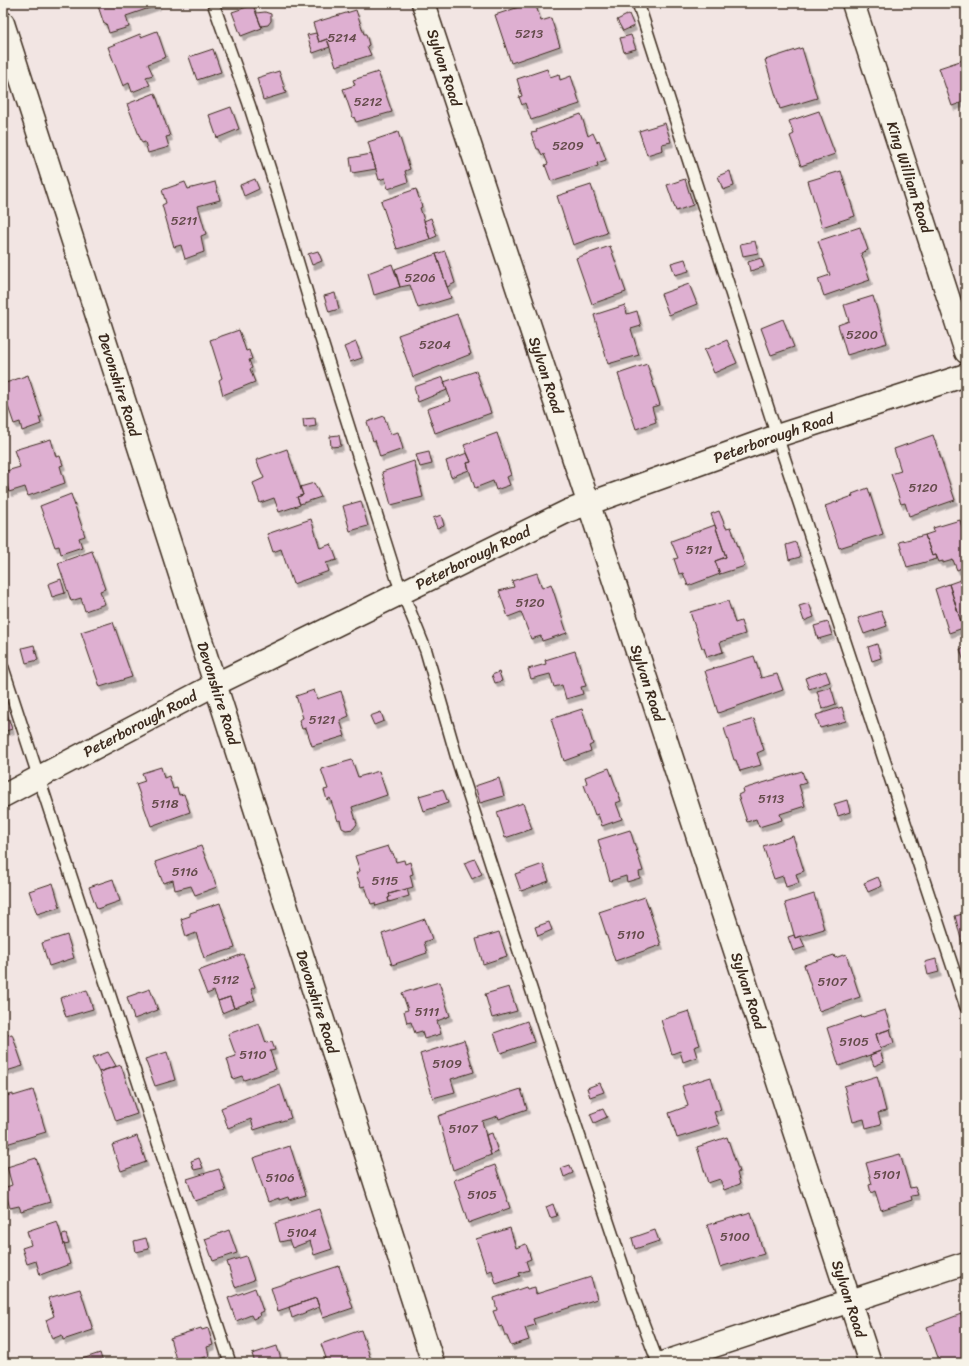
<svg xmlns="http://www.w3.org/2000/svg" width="969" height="1366" font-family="Sriracha,sans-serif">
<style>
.building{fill:#deafd1;stroke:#3b2a1e;filter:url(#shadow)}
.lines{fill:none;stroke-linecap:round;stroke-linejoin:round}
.lane-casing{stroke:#3b2a1e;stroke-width:14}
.street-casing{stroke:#3b2a1e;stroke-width:25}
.lane{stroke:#f7f3e8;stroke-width:11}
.street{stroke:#f7f3e8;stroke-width:22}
.labels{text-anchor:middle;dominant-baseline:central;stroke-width:3;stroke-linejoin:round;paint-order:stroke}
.number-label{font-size:13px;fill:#644b4b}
.street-label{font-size:15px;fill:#3b2a1e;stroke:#f7f3e8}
</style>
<defs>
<filter id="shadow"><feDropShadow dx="2.5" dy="4.5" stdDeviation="0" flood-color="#0004"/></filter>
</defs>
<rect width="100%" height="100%" fill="#f2e5e3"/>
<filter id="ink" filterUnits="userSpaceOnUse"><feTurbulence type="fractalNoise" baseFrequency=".025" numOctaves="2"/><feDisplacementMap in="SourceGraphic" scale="8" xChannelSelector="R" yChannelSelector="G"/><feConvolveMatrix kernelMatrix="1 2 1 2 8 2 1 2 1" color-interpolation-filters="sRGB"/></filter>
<g filter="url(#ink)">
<path class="building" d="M97 3H157L158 5 126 16 129 27 109 33 106 23 104 24Z
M531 3H535L541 21 551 18 560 46 511 63 495 15Z
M253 5 262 28 241 36 232 12Z
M356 10 364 34H366L369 45 367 46 371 55 336 66 327 39 319 42 313 23Z
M265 12 271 14V21L268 25 261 26 256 13Z
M629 14 634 26 623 31 617 20Z
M157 31 166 57 148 64 153 75 146 77 150 85 132 92 129 83 123 86 108 47 140 34 141 37Z
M316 33 319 42 327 39 330 47 313 53 307 35Z
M631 35 636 49 624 52 620 38Z
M802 48 817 98 780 109 765 60Z
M213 49 221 72 197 80 189 57Z
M966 59V101L952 106 939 68Z
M547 69 550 77 559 74 560 80 571 76 580 104 531 120 525 103 522 105 519 97 522 96 517 79Z
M279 71 286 93 263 100 257 78Z
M378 72 392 112 356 122 354 117 353 118 343 89 355 85 353 80Z
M155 93 170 136 166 137 169 147 148 153 145 142 142 143 127 104Z
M231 107 239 129 217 138 209 115Z
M819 111 835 154 801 166 790 136 794 134 789 121Z
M581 114 588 136 593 133 597 142 599 140 606 160 597 163 598 166 551 181 545 165 548 164 544 154 542 155 539 149H537L531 133 537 132 536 130Z
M665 123 671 142 662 144 663 150 647 155 639 131Z
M398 132 410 169 405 171 408 182 388 189 385 178 379 180 368 142Z
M371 154 376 169 352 173 350 158Z
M730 171 734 186 723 190 718 176Z
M841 171 855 216 822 227 808 181Z
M255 179 259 189 244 196 240 185Z
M685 179 693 205 676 211 667 185Z
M185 182 188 189 215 182 220 200 198 206 206 234 201 236 204 252 185 259 181 245 174 247 162 205 166 203 162 190Z
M591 185 607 233 573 245 557 196Z
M416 189 422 207 420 208 430 239 397 249 381 201Z
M431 218 437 236 430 239 424 221Z
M860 227 868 250 861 253 870 280 824 296 818 279 830 275 818 241Z
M755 241 758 253 743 256 740 244Z
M610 246 626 292 592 304 576 258Z
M318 251 322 261 312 265 308 254Z
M445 251 455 283 447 287 436 254Z
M436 254 451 298 418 308 410 285 400 287 395 269Z
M761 258 764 267 750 271 748 262Z
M685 259 689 271 675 275 671 263Z
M392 264 400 287 374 295 368 273Z
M689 284 697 304 669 315 661 294Z
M335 293 339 309 329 312 324 296Z
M873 296 887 343 847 355 838 325 849 321 844 305Z
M625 305 627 314 637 311 641 326 631 329 639 355 608 364 594 315Z
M457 314 471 354 413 377 398 335Z
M783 319 794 347 771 355 761 328Z
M239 330 246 351 249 350 252 359 249 360 252 368 250 369 255 382 223 395 219 380 222 378 210 340Z
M727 340 737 363 714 373 704 350Z
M356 342 362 358 350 362 344 347Z
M647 364 660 405 652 407 656 422 636 429 618 374Z
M476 371 491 413 435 433 427 409 451 401 444 382Z
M28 375 42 417H39L41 424 22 431 20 422 14 424 3 392V384Z
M443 377 447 390 418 402 414 387Z
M384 416 390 434 398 432 403 449 380 457 375 440 373 441 367 422Z
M315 418 316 426 304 428 303 419Z
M497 433 511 475 507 477 510 485 496 490 493 481 475 488 467 463 471 462 464 445Z
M339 435 341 446 331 447 330 436Z
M933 435 955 500 909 516 905 503 901 504 891 474 901 471 894 449Z
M51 439 56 457 60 456 63 465 60 466 65 483 28 496 25 487 9 492 3 472 20 467 14 450Z
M287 449 303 495 297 497 300 505 279 512 274 498 260 503 253 483 264 478 256 460Z
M429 452 432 464 420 467 416 455Z
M467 453 471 462 467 463 469 470 451 477 446 461Z
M414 461 423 497 391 505 382 472Z
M314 483 321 497 300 504 297 497 303 495 300 487Z
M868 488 883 534 839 548 825 506 853 496 852 494Z
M71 494 85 536 79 538 82 547 61 554 59 546 55 547 40 506Z
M361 501 368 526 350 531 343 506Z
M719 511 726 528 731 527 745 566 720 574 715 561 726 557 711 514Z
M441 515 444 525 437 528 433 518Z
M311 519 320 548 331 544 337 560 326 563 329 571 293 584 281 549 273 552 267 534Z
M960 520 966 541V566L957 570 953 560 943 563V561L939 562 936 555 932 556 925 535 934 532 933 528Z
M715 525 726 557 715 561 720 574 688 586 683 573 679 574 674 559 678 558 671 541Z
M925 535 932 556 936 555 937 559 907 567 899 542Z
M796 542 800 557 789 560 786 545Z
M92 551 105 589 100 591 105 604 85 611 81 598 71 601 58 563Z
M537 573 542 588 551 584 567 633 542 641 541 636 531 639 521 612 508 617 499 591 514 587 512 581Z
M966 578V627L963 628 949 584Z
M61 579 65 593 52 597 48 584Z
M949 584 963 628 949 633 935 589Z
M728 601 735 623 741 621 745 634 720 642 723 652 707 657 704 648H702L690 612Z
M809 603 814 617 804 621 799 606Z
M881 611 887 626 864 634 858 618Z
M113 622 132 677 100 687 81 632Z
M828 622 832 635 818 639 814 626Z
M877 644 881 658 872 661 868 647Z
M34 645 38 660 26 663 22 648Z
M966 648V669L960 649Z
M575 651 586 686 581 687 583 694 566 699 562 685 554 687 550 674 531 679 528 669 546 664 545 660Z
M754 656 761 678 777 674 783 690 718 713 705 671Z
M826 671 830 682 809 689 805 678Z
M499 672 502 681 495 683 492 675Z
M831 687 836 704 822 709 817 691Z
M314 690 317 699 341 691 349 716 340 720 345 736 312 746 306 728 302 729 299 720 303 718 296 696Z
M3 702 12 729 3 732Z
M842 707 846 721 820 728 816 715Z
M582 709 593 744 589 746 591 751 564 761 551 719Z
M381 712 384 721 374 725 370 716Z
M754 719 764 750 757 753 761 765 740 771 736 760H734L724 728Z
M352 760 358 777 379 771 387 795 352 807 357 824 353 829 346 830 342 828 340 820 338 821 330 798 327 800 324 790 328 789 321 769Z
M161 767 164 778 169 776 173 789 177 788 179 795 184 794 190 812 151 826 136 784 145 781 142 773Z
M609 768 621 801 616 803 622 819 602 826 598 814 595 815 584 785 587 783 585 777Z
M802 771 806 783 799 785 805 806 780 814 782 820 759 827 756 819 747 822 738 795 744 792 743 789Z
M499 778 504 796 480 803 475 786Z
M443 789 448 803 424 811 419 796Z
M847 800 850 812 838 816 834 804Z
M523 803 532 829 505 838 497 812Z
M630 830 643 871 639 872 640 878 627 882 626 876 610 881 598 840Z
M793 836 804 871 796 874 799 883 786 887 783 876 774 879 763 846Z
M201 846 217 887 195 895 191 886 175 890 173 880 163 883 155 862Z
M388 846 391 853H393L396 862 404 860 405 864 410 862 413 874 410 875 413 887 389 894 390 897 388 898 389 902 376 906 375 903 371 904 365 886 361 887 356 873 360 871 355 856Z
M475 859 482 874 472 879 464 863Z
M543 864 549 881 521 891 515 874Z
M878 877 882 886 868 892 864 883Z
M113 879 120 901 97 909 89 887Z
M53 883 60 907 37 914 29 891Z
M407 889 409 896 389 902 388 898 390 897 389 894Z
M814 894 824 929 795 938 785 903Z
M645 897 661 945 615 961 599 912Z
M220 903 235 948 204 958 196 933 186 937 181 919 190 916V913Z
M966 913V946L963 947 955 916Z
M425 919 432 939 424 942 427 953 392 965 382 934Z
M549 922 552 930 538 936 535 927Z
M499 932 507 956 483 964 476 939Z
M67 935 74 958 49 966 42 943Z
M794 935 795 938 800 936 805 947 793 951 788 937Z
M243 954 255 987 251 989 255 1000 234 1008 230 997 218 1001 214 991 207 994 198 971Z
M846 954 860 997 819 1011 804 965 834 955 835 958Z
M936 959 939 972 928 975 925 962Z
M439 982 450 1016 437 1021 441 1034 424 1039 422 1031 415 1033 411 1022 407 1023 404 1011 408 1010 402 993Z
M509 987 517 1011 492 1018 485 994Z
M150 989 158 1010 134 1019 127 997Z
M87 990 93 1009 66 1017 60 998Z
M230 997 234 1008 222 1013 218 1001Z
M885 1010 891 1029 876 1034 881 1051 839 1066 827 1028 862 1016 863 1017Z
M689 1011 700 1045 694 1047 697 1057 683 1062 680 1051 672 1054 661 1020Z
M527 1021 534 1042 501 1053 494 1033Z
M259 1023 266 1043 272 1042 275 1050 270 1051 276 1069 244 1080 242 1076 233 1079 227 1059 236 1056 228 1034Z
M890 1029 894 1043 880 1048 876 1034Z
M12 1034 23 1066 3 1072V1036Z
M464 1040 474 1072 451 1079 455 1092 433 1098 420 1054Z
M880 1051 884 1062 874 1066 870 1055Z
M108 1052 116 1066 99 1072 92 1058Z
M167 1052 175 1080 155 1086 145 1059Z
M121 1065 137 1114 116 1121 99 1072Z
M877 1076 886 1111 878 1113 881 1124 866 1128 864 1119 853 1122 844 1086Z
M711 1077 721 1110 714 1112 719 1125 677 1138 669 1113 688 1106 682 1086Z
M600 1083 604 1092 590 1097 587 1088Z
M280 1084 291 1118 254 1130 251 1119 228 1128 221 1108Z
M521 1089 527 1109 499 1119 498 1116 482 1121 491 1155 453 1170 438 1116Z
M33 1090 46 1132 3 1145V1097L13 1094V1096Z
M603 1109 607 1117 594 1123 590 1114Z
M492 1133 498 1152 491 1155 486 1135Z
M137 1136 146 1162 121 1171 112 1145Z
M727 1137 739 1172 737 1173 740 1184 724 1190 720 1179 708 1183 697 1147Z
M290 1146 306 1195 289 1200 288 1197 279 1200V1198L268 1202 253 1158Z
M900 1154 910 1188 915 1187 918 1195 911 1196 912 1200 881 1210 875 1191 871 1193 869 1185 872 1184 866 1163Z
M36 1158 50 1202 21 1211 19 1206 10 1208 4 1188 12 1185 7 1167Z
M199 1158 203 1168 194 1170 191 1161Z
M495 1165 510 1208 468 1223 454 1180Z
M570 1165 573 1173 564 1177 561 1168Z
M219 1169 226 1191 195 1201 187 1179Z
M553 1204 557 1216 550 1218 546 1207Z
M319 1209 332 1249 314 1255 310 1241 292 1248 289 1240 280 1242 275 1223Z
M751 1212 764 1254 720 1267 707 1225Z
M57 1221 70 1264 40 1275 36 1261 27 1264 22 1248 31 1245 27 1231Z
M510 1228 516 1248 526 1244 531 1259 526 1261 529 1270 519 1273 520 1276 496 1284 492 1270 487 1272 476 1239Z
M229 1230 237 1253 213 1261 205 1239Z
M655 1230 659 1241 635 1249 632 1238Z
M66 1234 69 1244 64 1245 62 1235Z
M146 1238 149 1249 136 1252 134 1241Z
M246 1256 254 1280 235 1287 227 1262Z
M339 1266 353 1308 323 1318 316 1298 278 1311 271 1288Z
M591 1277 597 1299 533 1319 535 1325 525 1328 529 1340 511 1346 507 1336H505L502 1326 499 1327 493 1311 497 1310 494 1298 526 1287 527 1289 535 1287 536 1294Z
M255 1288 263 1311 259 1313 260 1316 253 1319 251 1315 236 1321 228 1298Z
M80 1289 93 1330 63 1340 62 1335 52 1339 46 1320 54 1316 48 1298Z
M316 1298 319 1307 292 1318 289 1307Z
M961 1314 966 1326V1363H940L927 1327Z
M201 1328 202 1330 208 1328 213 1345 207 1347 209 1356 185 1363H177L170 1338Z
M361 1330 372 1363H310L326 1358 321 1344Z
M277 1346 282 1363H255L252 1354Z
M100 1353 103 1363H70Z"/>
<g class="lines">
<defs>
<path id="lane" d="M213 3 249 104 272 176 316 323 397 579 426 651 458 762 556 1066 634 1299 658 1363
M638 3 777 436 966 1007
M3 668 230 1363"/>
<g id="street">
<path id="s1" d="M423 3 597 529 870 1363"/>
<path id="s2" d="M853 3 966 352"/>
<path id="s3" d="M3 23 433 1363"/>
<path id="s4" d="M3 796 214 685 568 511 777 436 966 375"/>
<path d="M662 1363 966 1263"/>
</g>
</defs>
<use href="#lane" class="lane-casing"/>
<use href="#street" class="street-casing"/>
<use href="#lane" class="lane"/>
<use href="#street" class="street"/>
</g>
</g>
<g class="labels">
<g class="number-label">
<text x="529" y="33">5213</text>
<text x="342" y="37">5214</text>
<text x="368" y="101">5212</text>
<text x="568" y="145">5209</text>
<text x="184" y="220">5211</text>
<text x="420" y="277">5206</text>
<text x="862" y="334">5200</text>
<text x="435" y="344">5204</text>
<text x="923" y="487">5120</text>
<text x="699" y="549">5121</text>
<text x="530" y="602">5120</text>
<text x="322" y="719">5121</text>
<text x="771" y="798">5113</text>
<text x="165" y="803">5118</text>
<text x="185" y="871">5116</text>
<text x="385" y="880">5115</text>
<text x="631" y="934">5110</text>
<text x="226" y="979">5112</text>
<text x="832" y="981">5107</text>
<text x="427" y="1011">5111</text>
<text x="854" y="1041">5105</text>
<text x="253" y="1054">5110</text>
<text x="447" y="1063">5109</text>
<text x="463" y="1128">5107</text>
<text x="887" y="1174">5101</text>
<text x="280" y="1177">5106</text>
<text x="482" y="1194">5105</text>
<text x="302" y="1232">5104</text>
<text x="735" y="1236">5100</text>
</g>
<g class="street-label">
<text stroke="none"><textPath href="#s1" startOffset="68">Sylvan Road</textPath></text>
<text stroke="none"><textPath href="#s2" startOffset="183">King William Road</textPath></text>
<text stroke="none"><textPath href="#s1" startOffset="392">Sylvan Road</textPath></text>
<text stroke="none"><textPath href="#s3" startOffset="380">Devonshire Road</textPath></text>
<text stroke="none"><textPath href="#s4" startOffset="851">Peterborough Road</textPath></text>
<text stroke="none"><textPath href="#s4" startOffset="527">Peterborough Road</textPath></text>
<text stroke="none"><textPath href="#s1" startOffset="716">Sylvan Road</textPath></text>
<text stroke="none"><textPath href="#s3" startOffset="704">Devonshire Road</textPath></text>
<text stroke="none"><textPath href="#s4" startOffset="155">Peterborough Road</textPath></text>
<text stroke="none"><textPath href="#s1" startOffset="1040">Sylvan Road</textPath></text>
<text stroke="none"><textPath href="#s3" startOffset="1028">Devonshire Road</textPath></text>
<text stroke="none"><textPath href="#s1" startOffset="1364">Sylvan Road</textPath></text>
</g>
</g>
<rect width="969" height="1366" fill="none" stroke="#f7f3e8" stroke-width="16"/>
<rect x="8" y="8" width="953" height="1350" fill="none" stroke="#3b2a1e" stroke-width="1.5" filter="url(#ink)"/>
</svg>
